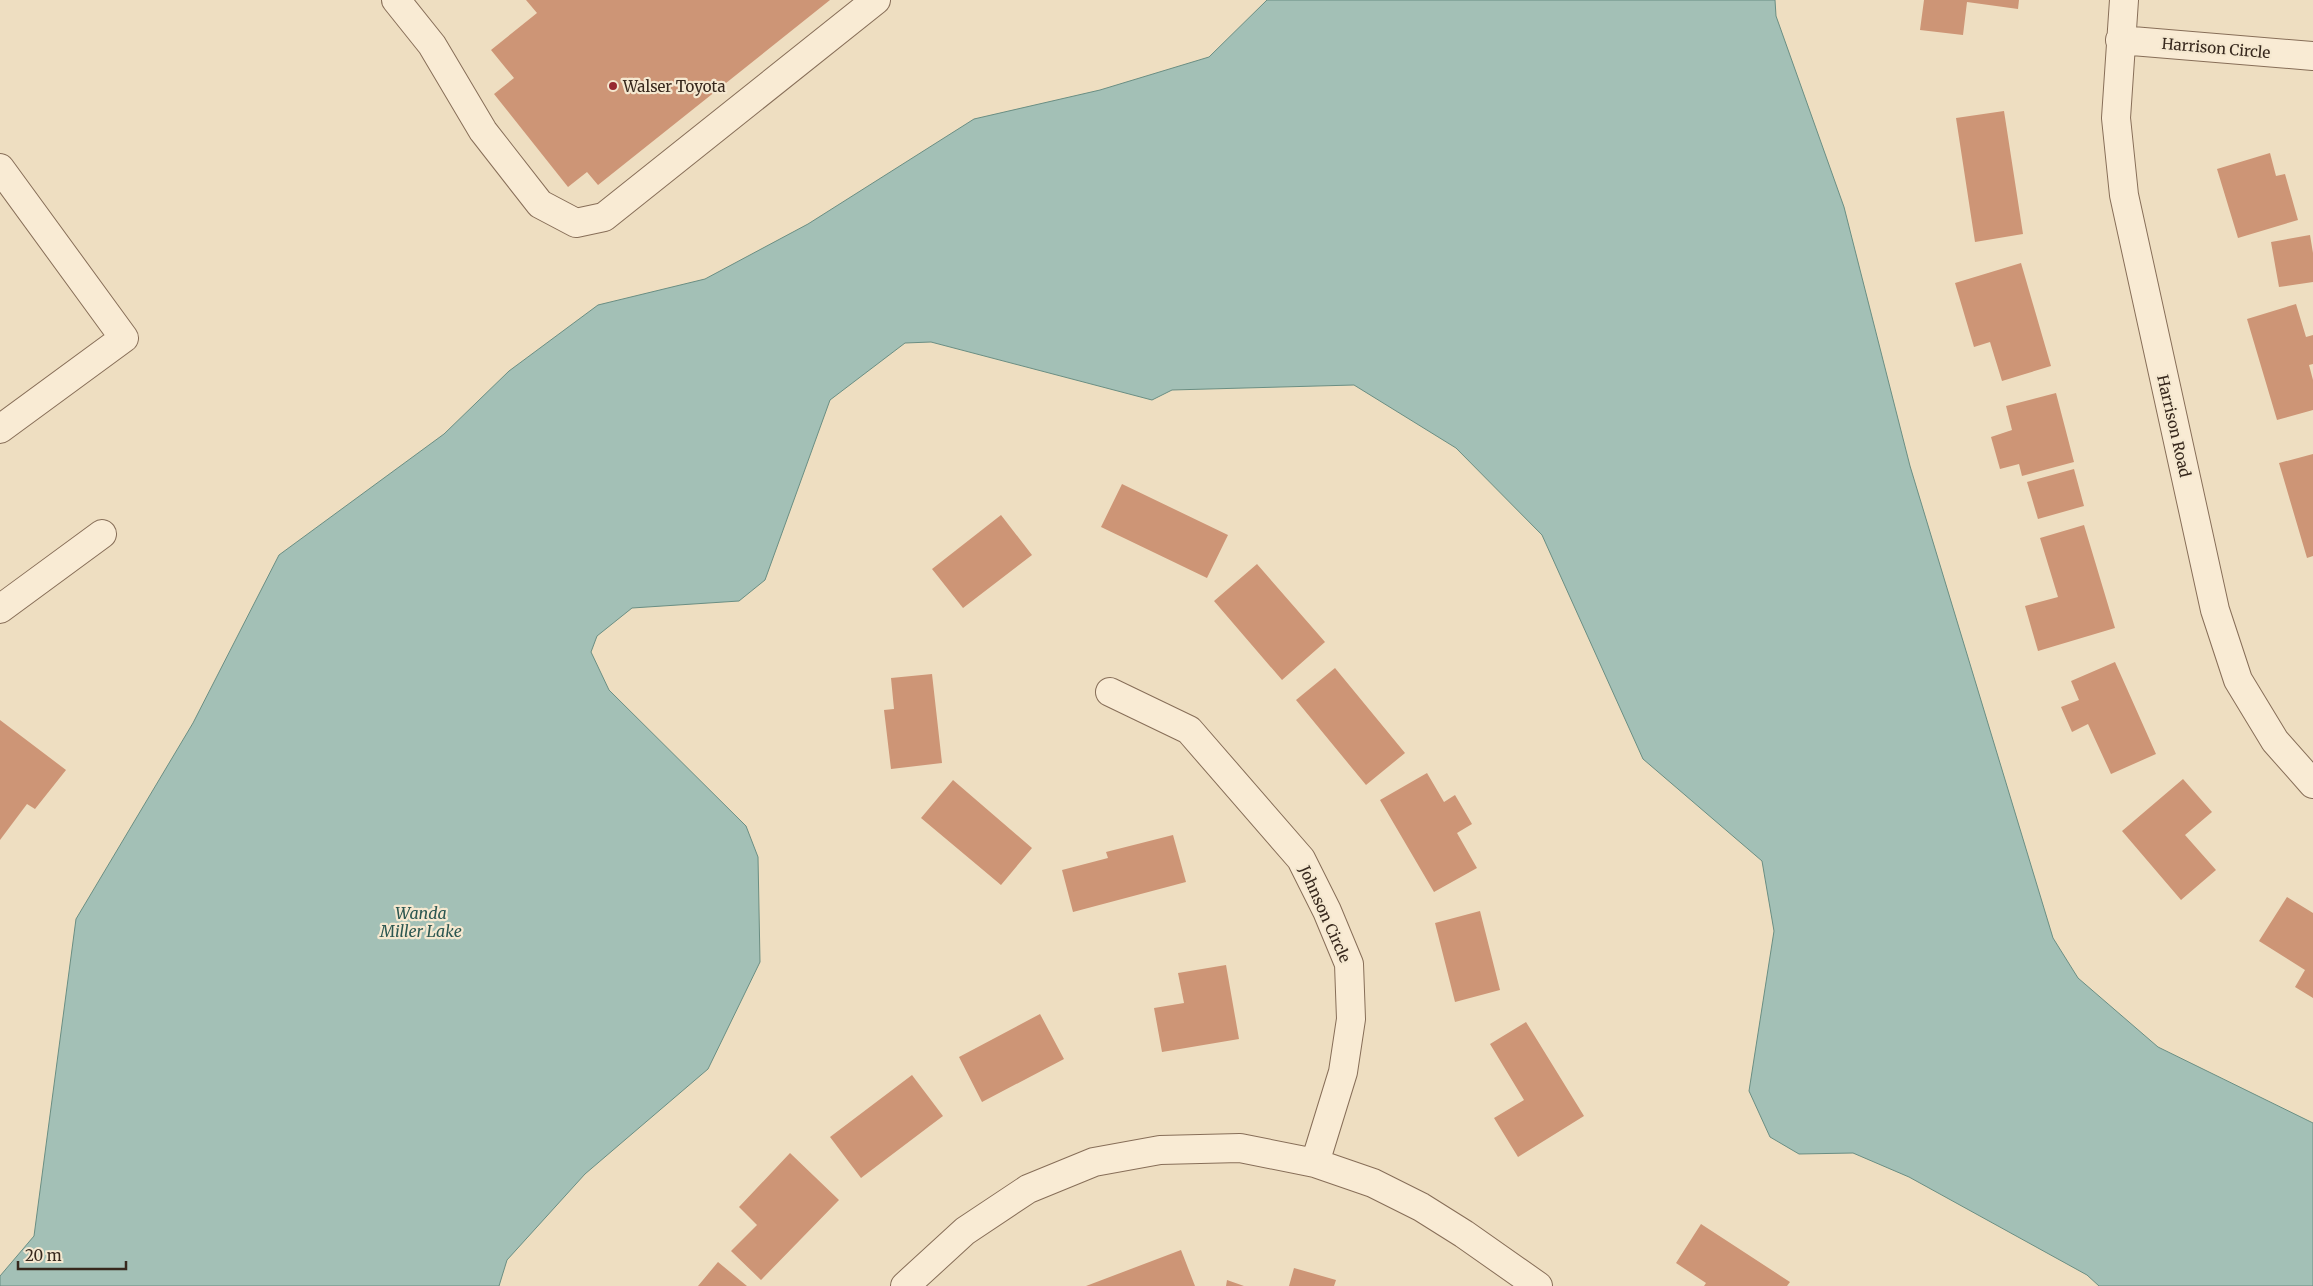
<svg xmlns="http://www.w3.org/2000/svg" width="2313" height="1286" font-family="Merriweather,serif">
<style>
.water{fill:#a3c0b6;stroke:#6a8e83}
.building{fill:#cd9576}
.lines{fill:none;stroke-linecap:round;stroke-linejoin:round}
.minor-casing{stroke:#876e58;stroke-width:30}
.minor{stroke:#f9ebd4;stroke-width:28}
.poi-dot{fill:#972830;stroke:#f5e8d0;stroke-width:2}
.labels{text-anchor:middle;dominant-baseline:central;stroke-width:4.5;stroke-linejoin:round;paint-order:stroke}
.street-label{font-size:15px;fill:#37281d;stroke:#f5e8d0}
.poi-label{font-size:15px;fill:#37281d;stroke:#f5e8d0;text-anchor:start}
.water-label{font-size:16px;font-style:italic;fill:#2c5751;stroke:#f5e8d0}
</style>
<rect width="100%" height="100%" fill="#eedec1"/>
<path class="water" d="M1267 0H1775L1776 16 1844 207 1910 466 2053 938 2078 978 2158 1047 2313 1123V1286H2099L2087 1275 1909 1177 1853 1153 1799 1154 1770 1137 1749 1091 1774 931 1762 861 1643 759 1542 535 1456 448 1354 385 1172 390 1152 400 931 342 905 343 830 400 765 580 739 601 632 608 597 636 591 652 609 690 746 826 758 857 760 962 708 1069 585 1174 507 1260 499 1286H0V1276L34 1236 76 919 193 723 279 555 444 434 509 371 598 305 705 279 808 224 974 119 1100 90 1209 57Z"/>
<path class="building" d="M526 0H830L598 185 587 172 568 187 494 94 514 78 491 50 537 13Z
M1924 0H2019L2018 9 1967 2 1963 35 1920 30Z
M2004 111 2023 234 1975 242 1956 118Z
M2270 153 2276 176 2285 174 2298 220 2238 238 2217 169Z
M2310 235 2313 253V282L2279 287 2271 242Z
M2021 263 2051 366 2002 381 1990 342 1974 347 1955 283Z
M2296 304 2306 337 2313 335V364L2309 365 2313 380V410L2277 420 2247 319Z
M2056 393 2074 462 2022 476 2019 464 2000 469 1991 437 2012 430 2006 406Z
M2313 454V556L2307 558 2279 463Z
M2074 469 2084 506 2038 519 2027 482Z
M1122 484 1228 535 1207 578 1101 527Z
M1001 515 1032 555 963 608 932 569Z
M2084 525 2115 628 2038 651 2025 606 2058 597 2040 538Z
M1257 564 1325 642 1282 680 1214 601Z
M2115 662 2156 754 2111 774 2088 724 2072 732 2061 707 2079 700 2071 681Z
M1335 668 1405 753 1366 785 1296 700Z
M932 674 942 763 891 769 884 710 894 709 891 678Z
M0 720 66 770 35 809 27 804 0 840Z
M1427 773 1444 802 1455 795 1472 824 1457 833 1477 868 1434 892 1380 800Z
M2183 779 2212 812 2185 835 2216 870 2181 900 2122 831Z
M953 780 1032 848 1001 885 921 818Z
M1173 835 1186 882 1073 912 1062 870 1108 858 1106 852Z
M2287 897 2313 913V998L2295 987 2305 970 2259 941Z
M1480 911 1500 990 1455 1002 1435 923Z
M1226 965 1239 1039 1162 1052 1154 1008 1184 1003 1178 973Z
M1040 1014 1064 1059 982 1102 959 1057Z
M1526 1022 1584 1116 1518 1157 1494 1118 1524 1100 1490 1044Z
M912 1075 943 1116 861 1178 830 1137Z
M790 1153 839 1200 761 1280 731 1251 757 1225 739 1207Z
M1701 1224 1790 1282 1787 1286H1704L1706 1283 1676 1263Z
M1181 1250 1195 1286H1086Z
M718 1262 747 1286H698Z
M1294 1268 1336 1280 1334 1286H1289Z
M1227 1280 1244 1286H1226Z"/>
<g class="lines">
<defs>
<path id="minor" d="M396 0 432 45 483 131 540 204 576 223 604 217 876 0
M2124 0 2116 118 2124 195 2215 610 2238 680 2275 741 2313 784
M2120 40 2313 56
M0 168 124 338 0 429
M0 609 102 534
M1110 692 1189 730 1301 859 1327 911 1349 964 1351 1019 1343 1072 1315 1163
M905 1286 965 1231 1028 1189 1094 1162 1160 1150 1240 1148 1315 1163 1373 1183 1421 1207 1464 1234 1538 1286"/>
</defs>
<use href="#minor" class="minor-casing"/>
<use href="#minor" class="minor"/>
</g>
<circle class="poi-dot" cx="613" cy="86" r="5"/>
<g class="labels">
<g class="street-label">
<text transform="translate(2216 48) rotate(5)">Harrison Circle</text>
<text transform="translate(2174 426) rotate(77)">Harrison Road</text>
<text transform="translate(1325 914) rotate(66)">Johnson Circle</text>
</g>
<g class="poi-label">
<text x="623" y="86">Walser Toyota</text>
</g>
<g class="water-label">
<text x="421" y="913">Wanda<tspan x="421" dy="18">Miller Lake</tspan></text>
</g>
</g>
<path d="M18 1261v8h108v-8" fill="none" stroke="#37281d" stroke-width="2.5"/>
<text x="25" y="1261" font-size="15" fill="#37281d" stroke="#f5e8d0" stroke-width="4" paint-order="stroke">20 m</text>
</svg>
